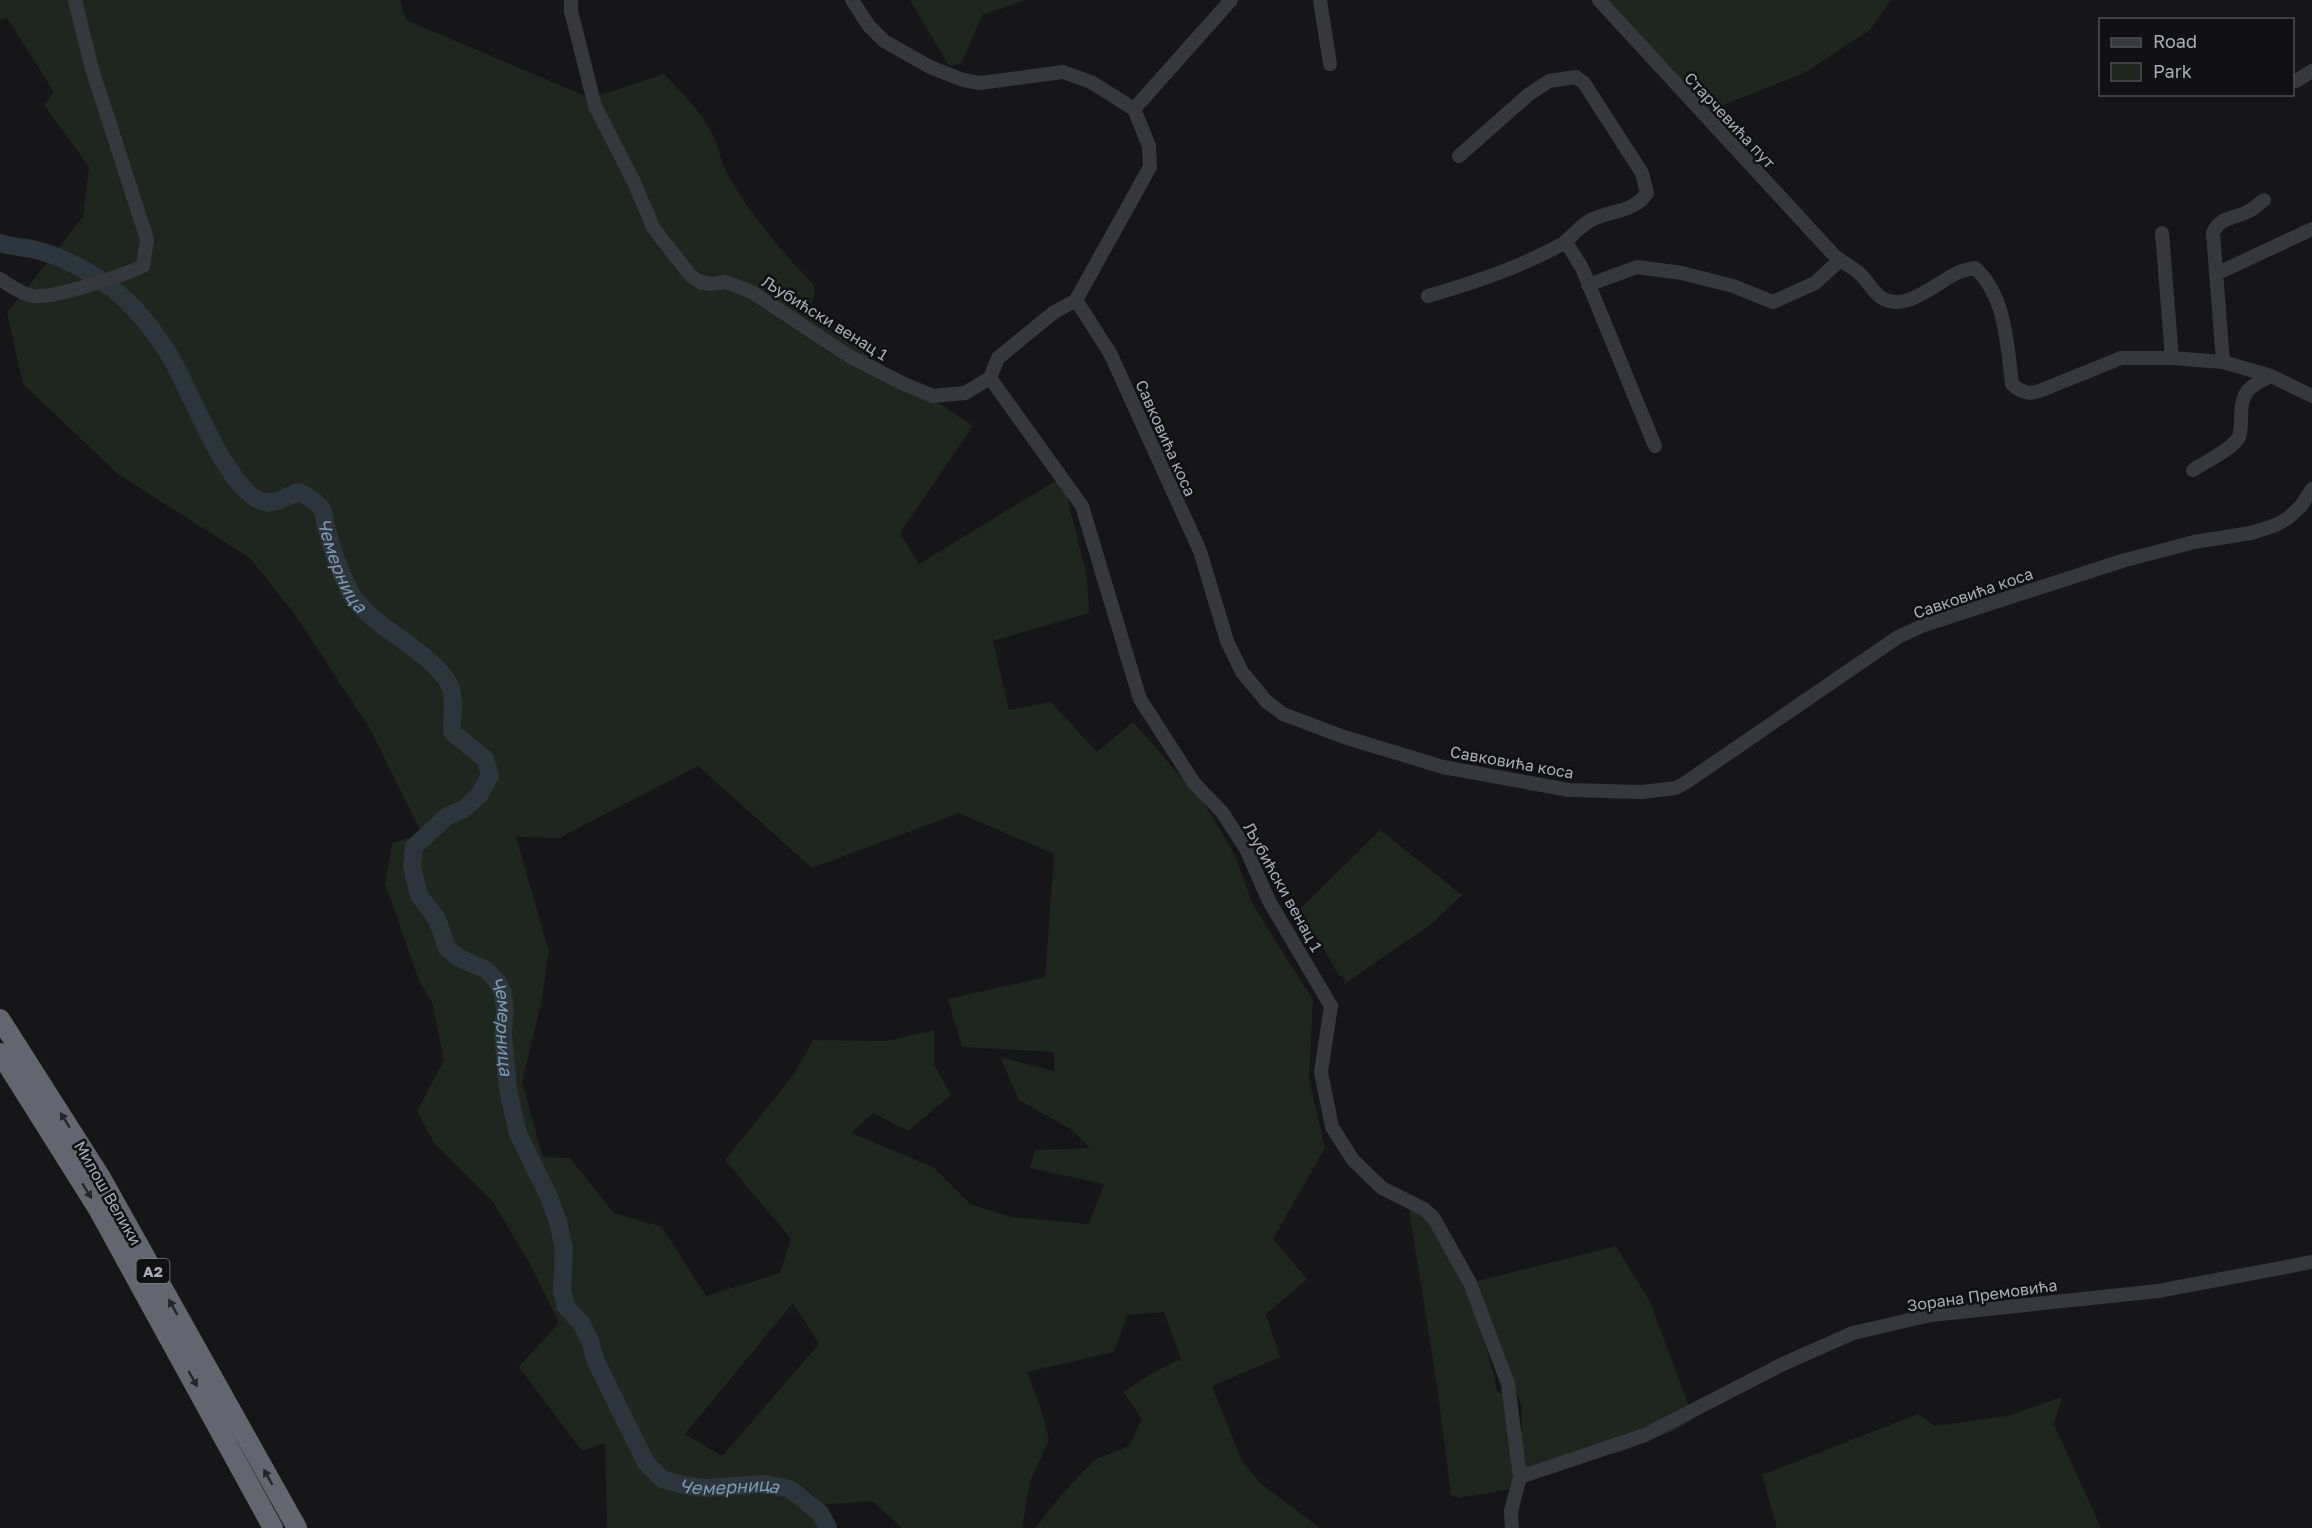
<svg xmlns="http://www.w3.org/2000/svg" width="2312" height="1528" font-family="'Golos Text',sans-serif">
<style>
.green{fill:#1e261f;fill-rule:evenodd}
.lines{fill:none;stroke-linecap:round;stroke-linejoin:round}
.river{stroke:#2c353c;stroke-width:18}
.minor{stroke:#37383d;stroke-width:14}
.highway{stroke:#63666e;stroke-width:20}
.oneway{fill:#26262a}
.labels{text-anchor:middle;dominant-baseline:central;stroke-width:5;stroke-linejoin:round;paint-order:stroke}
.shield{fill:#111113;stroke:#7b7e86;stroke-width:1.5}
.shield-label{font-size:15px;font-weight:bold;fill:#a8adb8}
.street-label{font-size:16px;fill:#a8adb8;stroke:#111113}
.water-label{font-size:18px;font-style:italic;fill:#7f9bb3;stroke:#111113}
</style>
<rect width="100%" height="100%" fill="#161618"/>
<path class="green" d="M0 0H400L406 20 590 98 664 74C682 93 701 111 713 135 719 148 721 164 729 177 753 218 781 251 814 285V298L807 314 973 426 900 533 919 564 1062 477 1087 577 1089 613 993 641 1009 710 1051 702 1097 752 1133 722 1204 803 1234 853 1253 905 1313 1000 1309 1080 1325 1148 1273 1239 1307 1279 1266 1314 1280 1357 1212 1386 1242 1461 1260 1483 1320 1528H1035L1063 1493 1094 1460 1129 1446 1142 1419 1123 1392 1156 1371 1181 1359 1164 1312 1127 1315 1114 1352 1027 1372 1040 1406 1049 1440 1030 1482 1022 1528H902L872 1501 819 1505 833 1528H607L605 1443 582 1451 519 1367 559 1323 530 1264 493 1202 434 1143 417 1111 444 1060 432 1002 419 981 385 883 392 843 422 834 369 727 295 615 250 558 119 475 23 384 7 313 83 217 89 167 44 105 54 92 7 18 0 20ZM698 766 812 868 959 813 1054 854 1045 977 948 999 962 1047 1054 1052V1071L1000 1057 1019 1100 1072 1130 1090 1148 1035 1150 1030 1168 1104 1184 1089 1224 1011 1217 970 1204 933 1167 851 1133 873 1113 908 1131 951 1095 934 1064V1030L886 1041 813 1040 794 1074 725 1160 791 1239 780 1273 706 1296 662 1227 614 1213 570 1158 543 1157 522 1082 541 1004 549 952 516 837 559 838ZM793 1303 819 1344 722 1456 685 1434Z
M910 0H1026L982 15 962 63 949 66Z
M1608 0H1891L1870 30 1804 73 1709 111Z
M1380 830 1462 895 1430 925 1344 984 1345 979 1338 974 1319 940 1295 914Z
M1414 1209 1432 1218C1440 1242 1453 1262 1463 1285 1478 1320 1490 1354 1497 1391L1504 1395 1516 1455 1522 1427V1407L1474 1282 1616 1246 1650 1302 1694 1419 1673 1431 1621 1452 1574 1460 1513 1479 1511 1489 1459 1498 1451 1495 1436 1378 1409 1211Z
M2062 1397 2054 1424 2101 1528H1777L1762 1475 1918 1414 1935 1426 2007 1416Z"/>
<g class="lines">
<path class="river" id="s1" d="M0 243C11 247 24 247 36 250 67 258 95 274 120 295 141 313 160 339 174 363 191 394 230 496 265 502 276 505 288 495 299 492 307 496 316 501 321 508 325 514 325 524 327 530 333 552 341 576 352 595 372 628 434 652 450 686 456 701 451 717 452 732L485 759 490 775 480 794 464 809 446 817 414 847 412 867 419 895 437 919 447 948 459 958 485 969 497 981 503 993 505 1010 503 1033 508 1090 518 1134 549 1197 558 1222 564 1248 562 1291 566 1307 581 1323 590 1341 596 1362 646 1463 662 1479 688 1486 706 1488 764 1484 790 1489 820 1513 828 1528"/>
<path class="minor" d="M571 0V11L595 106 633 180 654 229 691 276 700 282 711 284 726 282 752 292 849 356 904 384 933 396 965 393 990 378 1082 506 1140 699 1194 783 1222 812 1246 849 1269 901 1331 1006 1321 1072 1332 1127 1353 1160 1382 1188 1424 1209 1433 1217 1470 1283 1508 1384 1520 1477 1511 1511 1512 1528
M852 0 869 26 884 41 930 67 963 80 980 83 1063 72 1091 82 1134 109
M1320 0 1330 64
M1599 0 1831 252C1839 262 1851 265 1860 274 1868 281 1873 293 1882 298 1905 313 1938 282 1957 273 1963 270 1970 269 1975 268 2006 296 2007 345 2012 384 2022 393 2029 395 2042 390L2121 358H2172L2223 362 2271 376 2312 396
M2296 81 2312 71
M1134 109 1231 0
M1459 156 1528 95 1549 81 1576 77 1584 83 1642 173 1647 193C1636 211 1611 211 1593 219 1582 224 1573 235 1564 243L1569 247 1582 268 1655 446
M2162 233 2172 358
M2216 274 2312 229
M0 279C9 285 23 295 34 296 53 299 124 275 143 266L147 239 92 69 75 0
M1588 285 1637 267 1682 273 1733 286 1773 302 1815 283 1839 261
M1428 296C1476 282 1521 267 1564 243
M1076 300 1110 353 1200 551 1227 641 1242 672 1266 701 1283 714 1344 737 1443 767 1569 790 1642 792 1676 788 1685 783 1898 637 1924 625 2122 561 2194 542 2251 533 2276 525 2288 518 2301 506 2312 489
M1076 300 1150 167 1149 146 1134 109
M2223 362 2213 233C2220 216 2235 219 2249 211 2254 209 2259 203 2264 200
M990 378 998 358 1053 313 1076 300
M2193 470C2205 462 2233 449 2239 437 2241 431 2241 424 2241 418 2241 391 2248 387 2271 376
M1520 1477 1645 1435 1783 1364 1853 1333 1931 1315 2158 1291 2312 1262"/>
<path class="highway" d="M0 1019 100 1176 297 1528
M0 1053 98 1209 273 1528"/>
</g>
<defs><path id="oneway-solid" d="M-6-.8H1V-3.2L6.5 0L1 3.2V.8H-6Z" transform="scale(1.5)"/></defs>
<g class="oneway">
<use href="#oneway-solid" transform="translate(65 1120) rotate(-122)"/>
<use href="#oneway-solid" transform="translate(87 1191) rotate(58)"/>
<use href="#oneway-solid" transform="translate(173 1307) rotate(-119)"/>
<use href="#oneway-solid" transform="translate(193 1379) rotate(61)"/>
<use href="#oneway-solid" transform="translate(268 1477) rotate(-119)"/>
</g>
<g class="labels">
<rect class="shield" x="136.5" y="1259" width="33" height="24" rx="4.5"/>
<g class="shield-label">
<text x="153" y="1271">A2</text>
</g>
<g class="street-label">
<text transform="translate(1730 120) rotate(47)">Старчевића пут</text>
<text transform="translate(825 318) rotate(32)">Љубићски венац 1</text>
<text transform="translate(1166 438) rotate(66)">Савковића коса</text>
<text transform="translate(1973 593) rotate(-19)">Савковића коса</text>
<text transform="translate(1512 762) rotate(10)">Савковића коса</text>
<text transform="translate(1283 887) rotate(61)">Љубићски венац 1</text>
<text transform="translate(108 1193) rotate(60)">Милош Велики</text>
<text transform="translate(1982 1295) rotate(-8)">Зорана Премовића</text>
</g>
<g class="water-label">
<text stroke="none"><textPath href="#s1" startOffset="514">Чемерница</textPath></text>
<text stroke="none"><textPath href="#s1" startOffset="1110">Чемерница</textPath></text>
<text stroke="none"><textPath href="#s1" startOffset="1670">Чемерница</textPath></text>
</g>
</g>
<rect x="2099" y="18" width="195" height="78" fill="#111113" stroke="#4d4f55" stroke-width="1.5"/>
<rect x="2111" y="38" width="30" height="9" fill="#37383d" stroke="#4d4f55" stroke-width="1.5"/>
<text x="2153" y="48" font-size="18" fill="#a8adb8">Road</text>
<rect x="2111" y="63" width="30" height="18" fill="#1e261f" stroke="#4d4f55" stroke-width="1.5"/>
<text x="2153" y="78" font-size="18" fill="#a8adb8">Park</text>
</svg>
